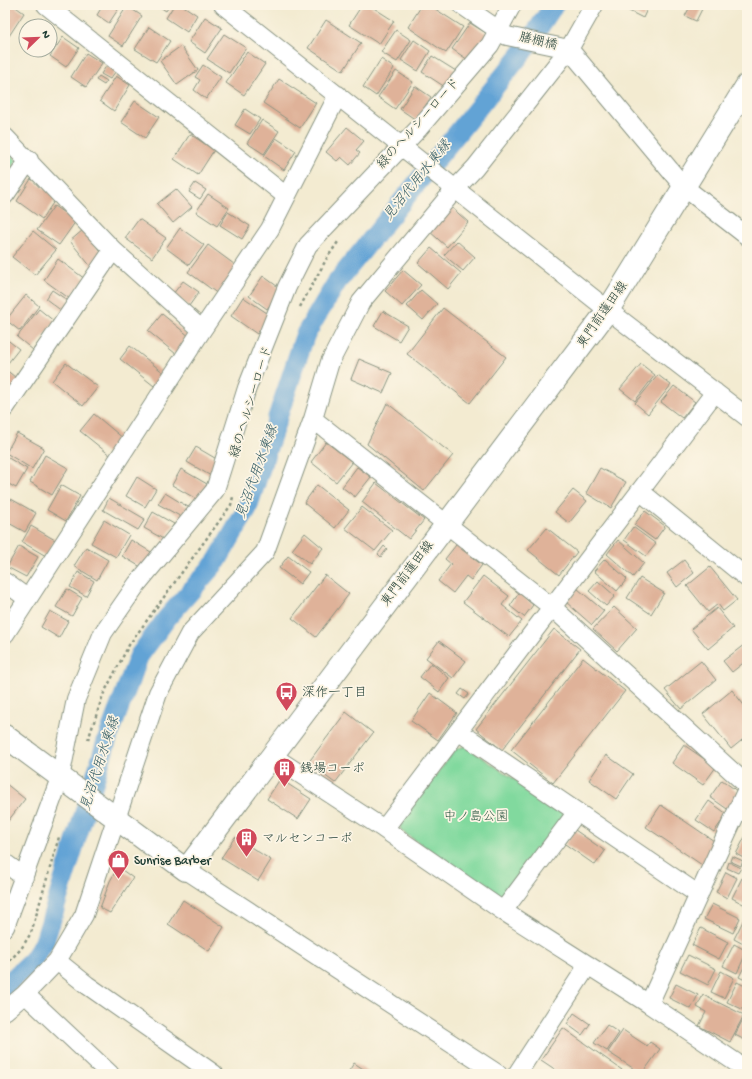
<svg xmlns="http://www.w3.org/2000/svg" width="752" height="1079" font-family="'Gochi Hand','Klee One',sans-serif">
<style>
.green{fill:#81d99e;stroke:#508b69}
.lines{fill:none;stroke-linecap:round;stroke-linejoin:round}
.canal{stroke:#62a3d5;stroke-width:20}
.building{fill:#dfb299}
.minor-casing{stroke:#899482;stroke-width:20}
.major-casing{stroke:#899482;stroke-width:24}
.path{stroke:#899482;stroke-width:2.5;stroke-dasharray:3 3;stroke-linecap:butt}
.minor{stroke:#fff;stroke-width:18}
.major{stroke:#fff;stroke-width:22}
.labels{text-anchor:middle;dominant-baseline:central;stroke-width:3.5;stroke-linejoin:round;paint-order:stroke}
.street-label{font-size:13px;fill:#1f3d34;stroke:#fcf5e5}
.poi-label{font-size:13px;fill:#1f3d34;stroke:#fcf5e5;text-anchor:start}
.park-label{font-size:13px;fill:#335c49;stroke:#fcf5e5}
.water-label{font-size:14px;font-style:italic;fill:#335c64;stroke:#fcf5e5}
</style>
<rect width="100%" height="100%" fill="#fcf5e5"/>
<filter id="ink" filterUnits="userSpaceOnUse"><feTurbulence type="fractalNoise" baseFrequency=".025" numOctaves="2"/><feDisplacementMap in="SourceGraphic" scale="8" xChannelSelector="R" yChannelSelector="G"/><feConvolveMatrix kernelMatrix="1 2 1 2 8 2 1 2 1" color-interpolation-filters="sRGB"/></filter>
<filter id="wash" filterUnits="userSpaceOnUse"><feTurbulence type="fractalNoise" baseFrequency=".012" numOctaves="4" result="noise"/><feDisplacementMap in="SourceGraphic" scale="16" xChannelSelector="R" yChannelSelector="G"/><feGaussianBlur stdDeviation="0.9" result="paint"/><feColorMatrix in="noise" values="0 0 0 0 0 0 0 0 0 0 0 0 0 0 0 0 0 1.4 0 .05"/><feComposite in="paint" operator="in"/></filter>
<g filter="url(#wash)">
<rect width="100%" height="100%" fill="#f3ebd1"/>
<path class="green" d="M5 148 17 160 5 177Z
M465 746 565 813 511 894 499 896 401 831 399 823 456 749Z"/>
<g class="lines">
<path class="canal" d="M5 986 32 961 44 943 107 740 139 656 167 618 217 561 247 509 305 335 337 282 522 53 554 5"/>
</g>
<g id="blocks">
<path class="building" d="M5 5H13L24 13 9 36 5 34Z
M103 5H121L109 23 97 15Z
M157 5H170L166 11Z
M174 5H182L197 15 187 32 166 18Z
M362 5H369L394 21 379 44 349 25Z
M422 5H429L463 27 446 53 408 27Z
M617 5H649L643 18Z
M691 5H704L696 21 685 16Z
M127 6 142 16 123 46 108 36Z
M205 17 222 28 205 53 189 42Z
M326 20 361 43 343 71 308 48Z
M470 23 489 35 471 62 452 49Z
M149 27 170 41 156 62 135 49Z
M396 30 411 40 397 62 381 52Z
M224 34 246 48 229 73 207 59Z
M63 37 79 48 66 67 50 56Z
M414 40 430 51 418 71 401 60Z
M181 46 198 70 177 85 160 61Z
M247 52 265 64 244 95 226 83Z
M86 53 102 63 86 87 71 77Z
M432 56 456 71 445 87 422 72Z
M381 59 394 68 376 96 363 87Z
M107 65 116 71 110 79 101 74Z
M203 65 221 77 206 99 194 90 200 80 195 77Z
M396 71 413 82 395 109 378 97Z
M99 76 107 81 104 85 96 80Z
M116 76 130 85 114 111 100 101Z
M279 79 316 103 300 128 263 103Z
M415 86 431 97 416 120 400 109Z
M135 101 159 117 145 138 121 122Z
M245 109 260 119 250 134 235 125Z
M262 120 279 131 264 154 247 143Z
M347 127 364 141 356 150 360 153 350 165 341 157 337 161 326 152Z
M190 134 214 150 198 175 174 159Z
M276 138 296 151 284 170 264 156Z
M31 179 57 197 42 219 17 201Z
M195 183 206 190 200 199 189 192Z
M176 189 192 207 173 223 157 204Z
M208 194 229 208 217 226 196 212Z
M54 206 76 221 59 245 37 230Z
M450 206 468 222 447 247 429 231Z
M228 212 250 226 242 239 220 225Z
M139 219 166 238 152 258 125 238Z
M180 228 204 245 189 265 166 248Z
M83 230 105 257 92 268 70 241Z
M33 231 56 250 35 275 12 257Z
M457 241 475 257 463 271 444 255Z
M208 245 238 267 218 294 188 272Z
M431 248 461 273 448 289 418 263Z
M58 259 85 279 70 299 44 280Z
M403 270 421 285 402 306 385 291Z
M263 276 281 289 267 309 249 296Z
M183 281 199 292 189 306 173 294Z
M52 290 70 302 63 312 46 299Z
M421 290 437 304 423 320 407 306Z
M26 295 39 306 20 331 6 320Z
M243 297 270 315 257 334 231 316Z
M443 308 506 357 470 403 407 354Z
M39 309 55 322 33 350 17 337Z
M383 311 408 326 399 341 374 326Z
M162 314 190 337 176 354 148 331Z
M5 338 19 349 8 363 5 360Z
M130 346 164 373 154 386 120 359Z
M359 359 392 373 383 393 351 379Z
M66 363 98 387 83 406 52 381Z
M641 364 655 375 635 401 620 389Z
M5 369 20 381 5 394Z
M658 375 671 385 648 414 635 403Z
M674 386 695 402 682 418 661 402Z
M387 403 453 455 424 491 367 444Z
M94 414 124 439 111 456 80 431Z
M17 433 44 448 32 469 6 453Z
M326 442 352 462 336 482 311 462Z
M196 447 220 461 211 476 187 462Z
M45 455 68 468 52 495 30 482Z
M5 456 27 469 16 488 5 482Z
M357 467 371 477 355 497 342 487Z
M600 468 626 482 611 508 586 493Z
M181 469 207 484 198 500 172 485Z
M137 477 156 489 145 507 126 496Z
M376 483 424 520 409 539 362 502Z
M61 485 80 496 66 521 47 510Z
M317 485 349 510 335 528 304 503Z
M573 490 587 501 569 523 555 512Z
M165 493 193 510 187 520 158 504Z
M109 498 145 519 138 530 103 510Z
M11 499 36 513 25 532 5 521V510Z
M362 507 392 530 375 551 345 528Z
M645 511 665 526 655 540 634 525Z
M153 512 174 524 165 540 144 528Z
M104 520 129 535 116 557 91 543Z
M31 526 55 540 46 556 22 542Z
M633 527 656 544 646 556 624 540Z
M547 528 577 552 559 575 528 550Z
M305 533 323 548 310 564 292 550Z
M131 540 156 555 146 570 122 556Z
M618 540 644 563 633 577 607 554Z
M456 545 482 565 471 580 466 576 453 593 438 581 451 564 445 559Z
M19 546 38 557 26 577 7 567Z
M384 546 387 549 381 557 378 554Z
M86 547 108 560 97 580 74 566Z
M288 556 309 572 300 584 279 568Z
M605 559 627 579 617 591 594 571Z
M684 560 694 573 677 587 667 573Z
M710 567 737 600 723 611 718 604 708 612 687 586Z
M78 572 94 581 86 596 70 587Z
M325 575 349 594 316 637 292 618Z
M483 576 509 596 502 605 522 621 509 637 463 602Z
M640 578 664 593 651 614 627 598Z
M598 581 615 596 606 606 589 591Z
M67 589 82 598 72 616 56 607Z
M578 589 604 611 592 625 566 602Z
M519 593 533 605 524 617 510 606Z
M614 607 637 628 617 651 593 629Z
M717 608 733 628 708 649 691 629Z
M50 611 68 621 59 638 41 627Z
M554 629 580 649 502 750 476 729Z
M439 641 466 661 453 678 426 658Z
M745 644 747 646V660L732 672 723 661Z
M583 658 625 691 553 783 511 750Z
M701 661 716 680 681 709 665 690Z
M431 663 449 678 439 692 420 677Z
M462 689 469 694 465 699 458 694Z
M732 690 747 709V736L731 749 703 714Z
M430 693 457 713 438 740 411 721Z
M346 712 373 733 335 783 308 763Z
M684 745 716 767 703 785 672 763Z
M606 755 633 774 616 799 589 780Z
M280 779 311 799 298 819 267 799Z
M722 780 741 794 730 811 710 797Z
M5 783 25 799 5 825Z
M709 801 727 814 714 832 696 820Z
M661 805 717 843 702 865 646 827Z
M575 830 605 851 595 865 565 844Z
M747 833V860L736 854Z
M235 837 271 860 258 881 221 858Z
M732 856 743 861 741 866 730 861Z
M729 862 741 868 738 873 727 868Z
M118 867 133 878 110 913 100 908 110 881Z
M726 872 737 878 727 898 716 892Z
M742 878 747 880V906L732 898Z
M183 900 224 927 209 951 168 924Z
M712 904 740 918 733 933 704 919Z
M744 919 747 920V946L734 939Z
M701 928 728 942 719 959 692 945Z
M734 944 747 951 737 973 723 966Z
M688 955 716 969 708 985 680 971Z
M747 961V981L739 977Z
M721 971 734 978 724 998 711 992Z
M737 982 747 987V1004L744 1010 727 1002Z
M676 984 698 995 691 1009 669 998Z
M703 995 744 1015 730 1042 699 1026 706 1012 697 1007Z
M574 1013 590 1024 582 1035 567 1024Z
M746 1013 747 1014V1041L735 1035Z
M607 1025 619 1033 607 1051 594 1043Z
M563 1028 622 1070 619 1074H562L541 1060Z
M623 1030 647 1046 650 1042 660 1049 642 1074 608 1052Z
M354 1063 371 1074H347Z"/>
</g>
</g>
<g filter="url(#ink)">
<use href="#blocks" fill-opacity="0" stroke="#899482" stroke-width="1"/>
<g class="lines">
<defs>
<path id="minor" d="M46 5 286 196
M223 5 608 310 747 417
M462 5 507 36 569 49 684 187 747 236
M5 137 113 250 202 330
M5 195 29 160
M715 392 384 829 503 911 649 1004 747 1070
M5 408 113 250
M313 419 553 608 747 785
M641 492 747 578
M5 582 28 599
M5 634 202 330 270 229 338 95
M458 731 699 895
M271 755 384 829
M5 863 24 877
M186 870 498 1074
M503 911 577 812
M5 927 60 778 76 699 103 633 137 584 215 490 247 388 287 287 308 245 419 128 490 45 512 5
M57 961 87 985 214 1074
M25 994 110 1074
M649 1004 747 789
M5 1011 25 994 57 961 84 915 158 693 190 633 265 552 313 419 330 362 361 302 456 188 475 168 569 49 594 5
M517 1074 588 965"/>
<path id="major" d="M5 736 186 870 608 310 747 85"/>
</defs>
<use href="#minor" class="minor-casing"/>
<use href="#major" class="major-casing"/>
<path class="path" d="M300 307 327 258 338 242
M88 740 103 695 129 645 231 505 233 497
M5 965 21 949 31 933 59 837"/>
<use href="#minor" class="minor"/>
<use href="#major" class="major"/>
</g>
</g>
<defs>
<symbol id="bus-pin" viewBox="-11 -11 22 30"><path d="M0 17L-7.5 6A9.5 9.5 0 1 1 7.5 6Z" fill="#d1495b" stroke="#fcf5e5"/><path d="M-5-6H5V4H4V6H2V4H-2V6H-4V4H-5ZM-3.5-4V0h7V-4ZM-3.5 1.2v1.5H-2V1.2ZM2 1.2v1.5H3.5V1.2Z" fill="#fff"/></symbol>
<symbol id="building-pin" viewBox="-11 -11 22 30"><path d="M0 17L-7.5 6A9.5 9.5 0 1 1 7.5 6Z" fill="#d1495b" stroke="#fcf5e5"/><path d="M-4-6H4V6H1V3H-1V6H-4ZM-2.5-4.3h1.7v1.8h-1.7ZM.8-4.3h1.7v1.8H.8ZM-2.5-1h1.7V.8h-1.7ZM.8-1h1.7V.8H.8Z" fill="#fff"/></symbol>
<symbol id="shop-pin" viewBox="-11 -11 22 30"><path d="M0 17L-7.5 6A9.5 9.5 0 1 1 7.5 6Z" fill="#d1495b" stroke="#fcf5e5"/><path d="M-5-2.5h2.3a2.7 3.5 0 0 1 5.4 0H5L5.5 6h-11ZM-1.5-2.5h3a1.5 2.3 0 0 0-3 0Z" fill="#fff"/></symbol>
</defs>
<g fill-rule="evenodd">
<use href="#bus-pin" x="274" y="680" width="25" height="34"/>
<use href="#building-pin" x="272" y="756" width="25" height="34"/>
<use href="#building-pin" x="234" y="826" width="25" height="34"/>
<use href="#shop-pin" x="106" y="848" width="25" height="34"/>
</g>
<g class="labels">
<g class="street-label">
<text transform="translate(538 42) rotate(13)">膳棚橋</text>
<text transform="translate(419 124) rotate(-48)">緑のヘルシーロード</text>
<text transform="translate(603 315) rotate(-55)">東門前蓮田線</text>
<text transform="translate(252 402) rotate(-73)">緑のヘルシーロード</text>
<text transform="translate(408 574) rotate(-53)">東門前蓮田線</text>
</g>
<g class="poi-label">
<text x="302" y="693">深作一丁目</text>
<text x="300" y="769">銭場コーポ</text>
<text x="262" y="839">マルセンコーポ</text>
<text x="134" y="861">Sunrise Barber</text>
</g>
<g class="park-label">
<text x="476" y="817">中ノ島公園</text>
</g>
<g class="water-label">
<text transform="translate(418 181) rotate(-51)">見沼代用水東縁</text>
<text transform="translate(258 472) rotate(-70)">見沼代用水東縁</text>
<text transform="translate(101 764) rotate(-72)">見沼代用水東縁</text>
</g>
</g>
<rect width="752" height="1079" fill="none" stroke="#fcf5e5" stroke-width="20"/>
<g transform="translate(38 38) rotate(67)"><circle r="19" fill="#fcf5e5" stroke="#a4ab9e"/>
<path d="M0-3L7 15L0 10L-7 15Z" fill="#d1495b"/>
<text y="-6" font-size="11" font-weight="bold" text-anchor="middle" fill="#1f3d34">N</text>
</g>
</svg>
